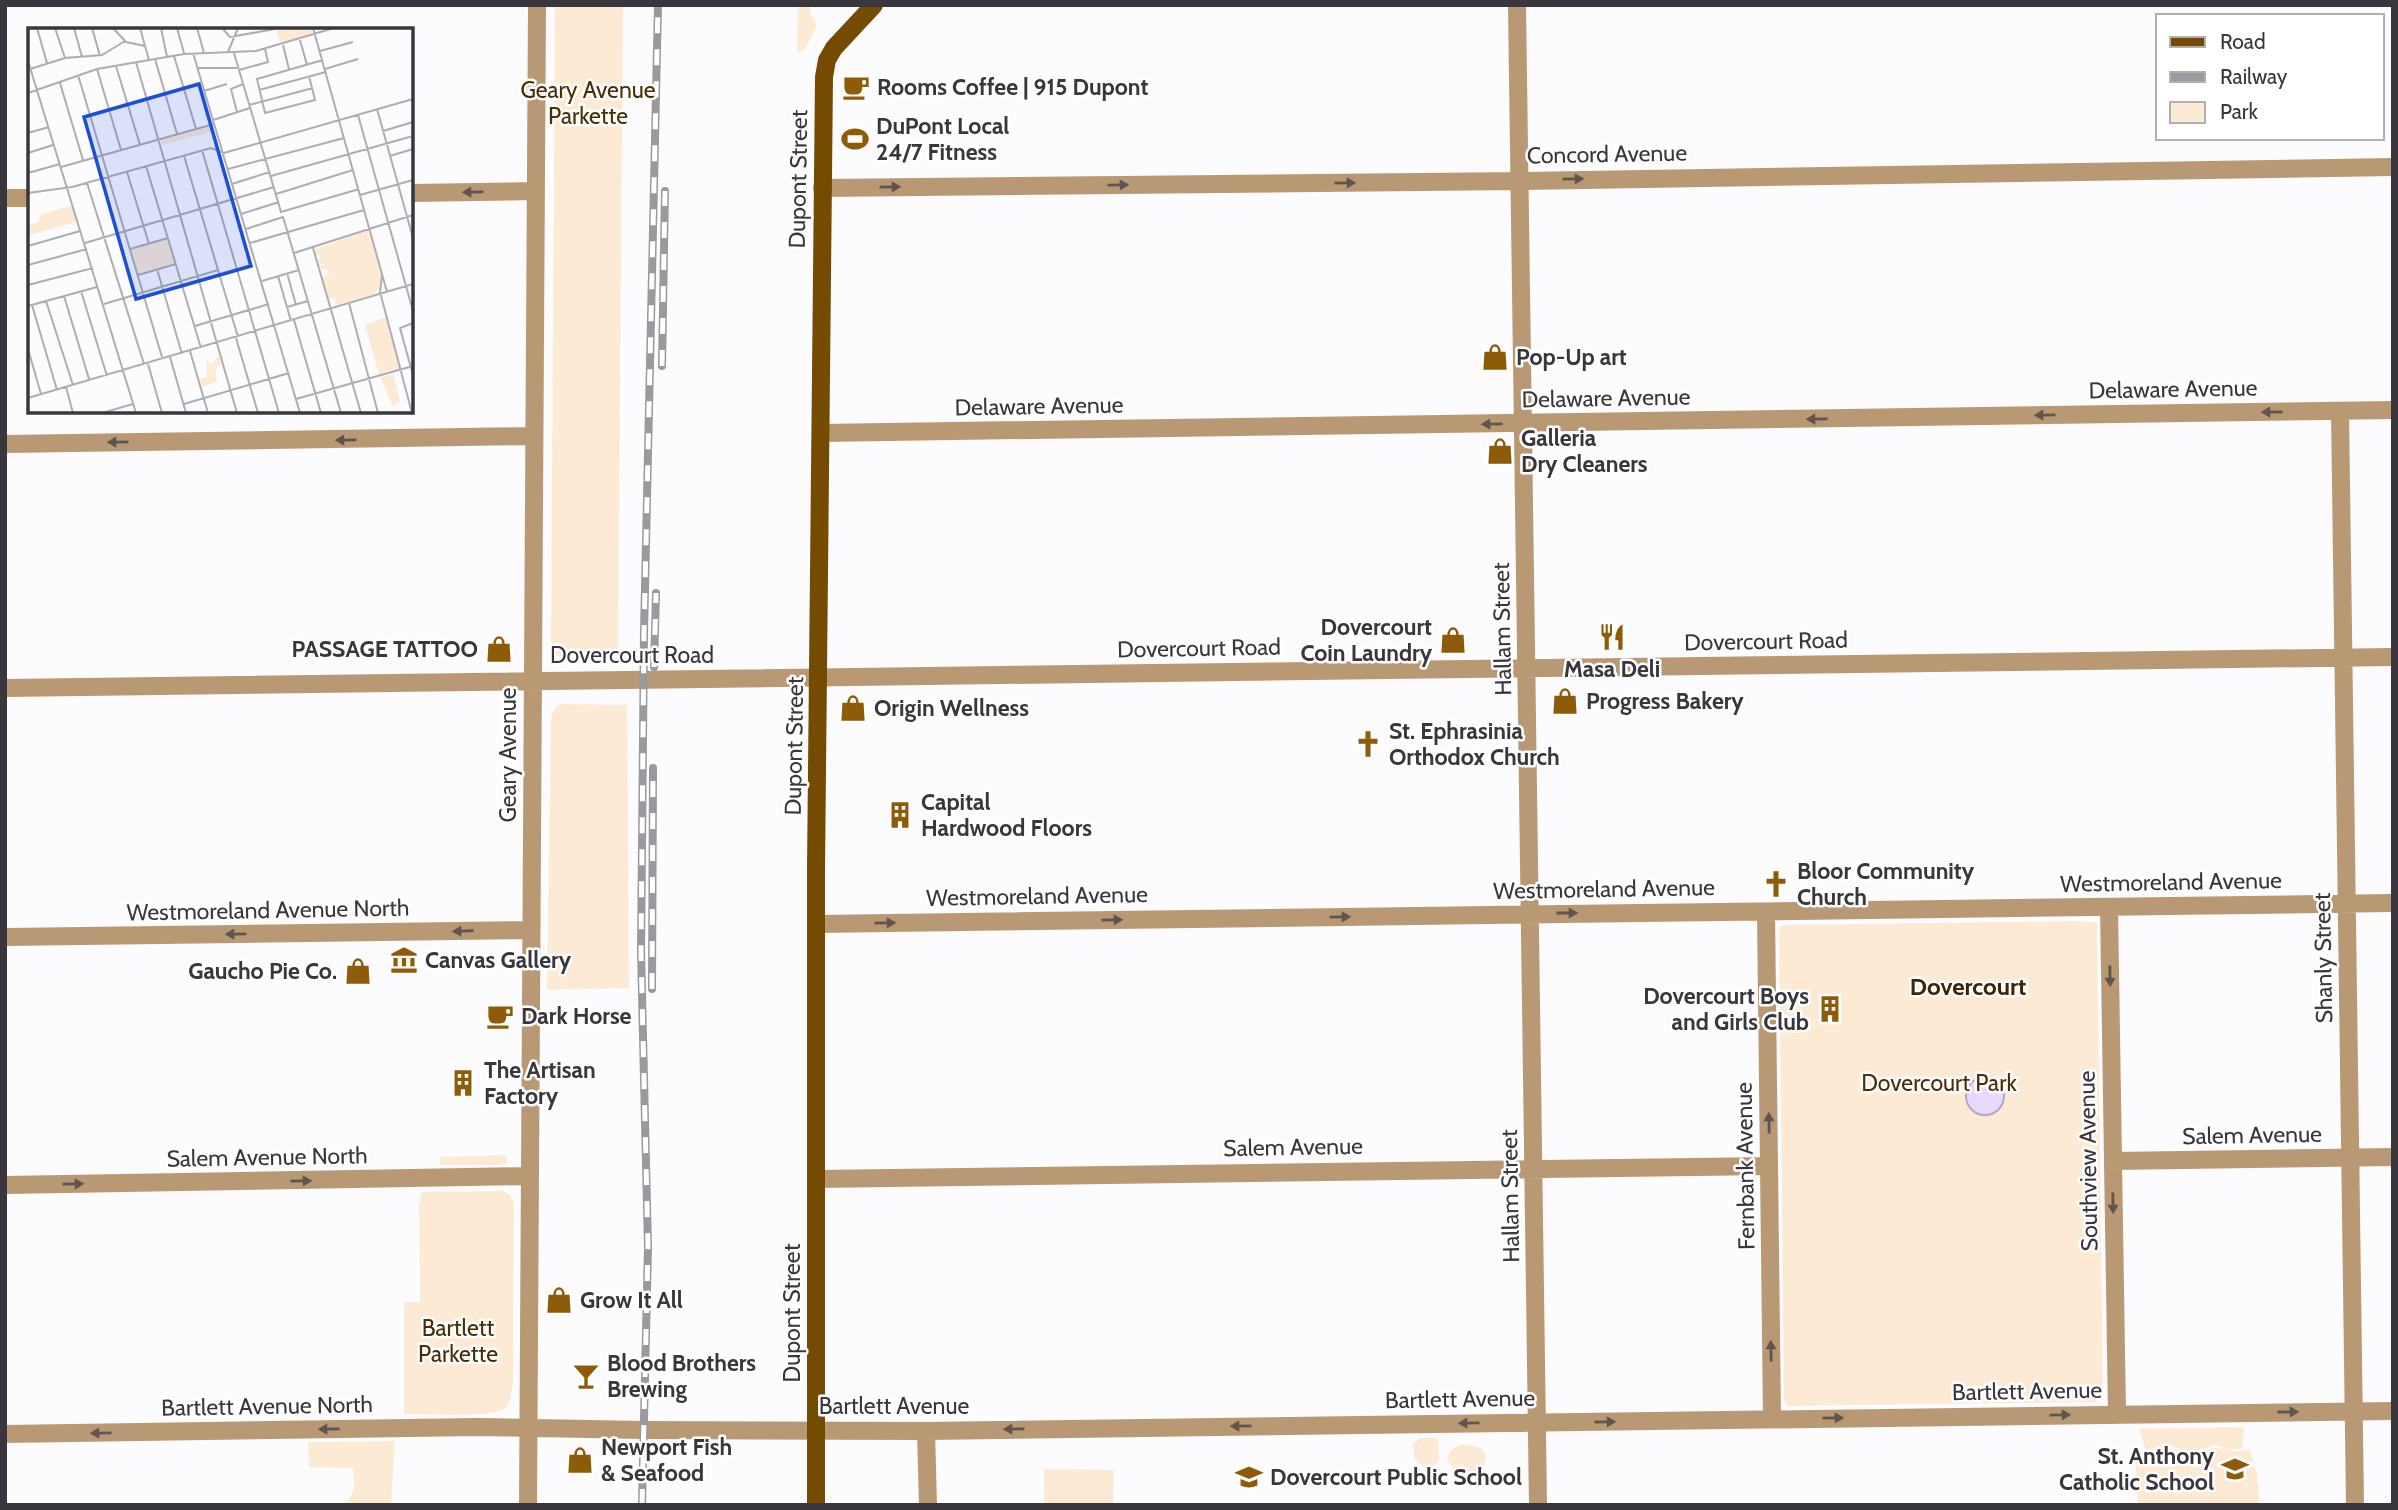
<svg xmlns="http://www.w3.org/2000/svg" width="2398" height="1510" font-family="Cabin,sans-serif">
<style>
.green{fill:#fdead5}
.water{fill:#e7d9fb;stroke:#b3a8c2;stroke-width:2}
.lines{fill:none;stroke-linecap:round;stroke-linejoin:round}
.minor{stroke:#b89974;stroke-width:18}
.major{stroke:#754a01;stroke-width:18}
.rail-casing{stroke:#9a999d;stroke-width:8}
.rail{stroke:#fff;stroke-width:5;stroke-dasharray:16;stroke-linecap:butt}
.oneway{fill:#5f544e}
.labels{text-anchor:middle;dominant-baseline:central;stroke-width:5;stroke-linejoin:round;paint-order:stroke}
.poi-label{font-size:23px;font-weight:bold;fill:#39373d;stroke:#fff;text-anchor:start}
.park-label{font-size:23px;fill:#4a2e05;stroke:#fff}
.street-label{font-size:23px;fill:#39373d;stroke:#fff}
.neighbourhood-label{font-size:24px;font-weight:bold;fill:#3e2603;stroke:#fff}
.inset-road{fill:none;stroke:#aeadb1;stroke-width:2}
.view{fill:#1d4ed8;fill-opacity:0.15;stroke:#1d4ed8;stroke-width:3.5}
.inset-edge{fill:none;stroke:#39373d;stroke-width:3.5}
</style>
<rect width="100%" height="100%" fill="#fcfbfe"/>
<path class="green" d="M555 5H623L618 654 556 656 551 643Z
M798 5H811L810 12 817 26 805 49 797 53Z
M560 704 627 705 629 988 547 990 551 716 554 709Z
M2077 921 2095 922 2097 924 2103 1398 2096 1402 1787 1406 1784 1400 1779 927 1784 925Z
M507 1155V1163L501 1165H440V1157Z
M503 1191 509 1194 514 1202 513 1385C510 1391 513 1404 504 1409 491 1418 423 1414 404 1414V1302H420L419 1204 422 1192Z
M2244 1427 2242 1448 2230 1450 2235 1452 2250 1449 2257 1475 2260 1505H2138L2135 1456 2174 1449 2195 1455 2212 1448 2228 1449 2215 1445 2189 1453 2172 1446 2150 1451 2145 1448 2139 1429Z
M1420 1438H1438L1439 1461 1433 1467H1423L1414 1458 1413 1444Z
M395 1441 391 1505H346L354 1489 353 1468 309 1467 308 1442Z
M1462 1444 1481 1448 1486 1454C1486 1482 1458 1482 1447 1459 1449 1451 1455 1447 1462 1444Z
M1044 1469 1114 1470 1113 1505H1044Z"/>
<path class="water" d="M1966 1096a19 19 0 1 1 38 0a19 19 0 1 1-38 0Z"/>
<g class="lines">
<path class="minor" d="M1517 5 1538 1505
M822 188 1520 181 2393 167
M411 193 535 191
M5 198H30
M2340 411 2355 1505
M821 433 2393 410
M5 444 534 436
M5 688 2393 657
M2109 907 2117 1414
M1766 913 1772 1419
M817 924 2393 903
M5 937 531 930
M2113 1161 2393 1157
M818 1179 1769 1166
M5 1185 530 1176
M926 1431 928 1505
M5 1434 478 1427 643 1430 926 1431 2393 1411
M528 1505 537 5"/>
<path class="major" d="M816 1505V870L824 77 827 60 834 48 874 5"/>
<defs>
<path id="rail" d="M662 366 665 191
M654 667 656 593
M652 989 653 768
M642 1505 648 1247 641 952 644 633 658 5"/>
</defs>
<use href="#rail" class="rail-casing"/>
<use href="#rail" class="rail"/>
</g>
<defs><path id="oneway-solid" d="M-6-.8H1V-3.2L6.5 0L1 3.2V.8H-6Z" transform="scale(1.75)"/></defs>
<g class="oneway">
<use href="#oneway-solid" transform="translate(1573 179) rotate(-1)"/>
<use href="#oneway-solid" transform="translate(1345 183) rotate(-1)"/>
<use href="#oneway-solid" transform="translate(1118 185) rotate(-1)"/>
<use href="#oneway-solid" transform="translate(890 187) rotate(-1)"/>
<use href="#oneway-solid" transform="translate(473 192) rotate(179)"/>
<use href="#oneway-solid" transform="translate(2272 412) rotate(179)"/>
<use href="#oneway-solid" transform="translate(2045 415) rotate(179)"/>
<use href="#oneway-solid" transform="translate(1817 419) rotate(179)"/>
<use href="#oneway-solid" transform="translate(1492 424) rotate(179)"/>
<use href="#oneway-solid" transform="translate(346 440) rotate(179)"/>
<use href="#oneway-solid" transform="translate(118 442) rotate(179)"/>
<use href="#oneway-solid" transform="translate(1567 913)"/>
<use href="#oneway-solid" transform="translate(1340 917) rotate(-1)"/>
<use href="#oneway-solid" transform="translate(1112 920) rotate(-1)"/>
<use href="#oneway-solid" transform="translate(885 923) rotate(-1)"/>
<use href="#oneway-solid" transform="translate(463 931) rotate(178)"/>
<use href="#oneway-solid" transform="translate(236 934) rotate(179)"/>
<use href="#oneway-solid" transform="translate(2110 976) rotate(89)"/>
<use href="#oneway-solid" transform="translate(1769 1123) rotate(-91)"/>
<use href="#oneway-solid" transform="translate(301 1181) rotate(-1)"/>
<use href="#oneway-solid" transform="translate(73 1184) rotate(-1)"/>
<use href="#oneway-solid" transform="translate(2113 1203) rotate(89)"/>
<use href="#oneway-solid" transform="translate(1771 1351) rotate(-91)"/>
<use href="#oneway-solid" transform="translate(2288 1412) rotate(-1)"/>
<use href="#oneway-solid" transform="translate(2060 1415) rotate(-1)"/>
<use href="#oneway-solid" transform="translate(1833 1418) rotate(-1)"/>
<use href="#oneway-solid" transform="translate(1605 1422) rotate(-1)"/>
<use href="#oneway-solid" transform="translate(1469 1423) rotate(179)"/>
<use href="#oneway-solid" transform="translate(1241 1426) rotate(179)"/>
<use href="#oneway-solid" transform="translate(329 1429) rotate(179)"/>
<use href="#oneway-solid" transform="translate(1014 1429) rotate(179)"/>
<use href="#oneway-solid" transform="translate(101 1433) rotate(179)"/>
</g>
<defs>
<symbol id="cafe-bare" viewBox="-9 -9 18 18"><path d="M-5.5-4.5H6V0H3Q3 3.5 0 3.5H-2.5Q-5.5 3.5-5.5 0ZM3-3.2v2h1.7v-2ZM-6 4.5H4V6H-6Z" fill="#8e5c09" stroke="#fff" stroke-width="2.5" paint-order="stroke"/></symbol>
<symbol id="stadium-bare" viewBox="-9 -9 18 18"><path d="M0-5a6.5 5 0 1 0 0 10a6.5 5 0 1 0 0-10ZM-3.5-1.8h7v3.6h-7Z" fill="#8e5c09" stroke="#fff" stroke-width="2.5" paint-order="stroke"/></symbol>
<symbol id="shop-bare" viewBox="-9 -9 18 18"><path d="M-5-2.5h2.3a2.7 3.5 0 0 1 5.4 0H5L5.5 6h-11ZM-1.5-2.5h3a1.5 2.3 0 0 0-3 0Z" fill="#8e5c09" stroke="#fff" stroke-width="2.5" paint-order="stroke"/></symbol>
<symbol id="restaurant-bare" viewBox="-9 -9 18 18"><path d="M-5-6h1v4h1v-4h1v4h1v-4h1v5L-1.5 .5V6h-2V.5L-5-1ZM5-6V6H3V1.5H1.5Q1.5-4 5-6Z" fill="#8e5c09" stroke="#fff" stroke-width="2.5" paint-order="stroke"/></symbol>
<symbol id="church-bare" viewBox="-9 -9 18 18"><path d="M-1.2-6h2.4v3.5h3.3v2.4h-3.3V6h-2.4V-.1h-3.3v-2.4h3.3Z" fill="#8e5c09" stroke="#fff" stroke-width="2.5" paint-order="stroke"/></symbol>
<symbol id="building-bare" viewBox="-9 -9 18 18"><path d="M-4-6H4V6H1V3H-1V6H-4ZM-2.5-4.3h1.7v1.8h-1.7ZM.8-4.3h1.7v1.8H.8ZM-2.5-1h1.7V.8h-1.7ZM.8-1h1.7V.8H.8Z" fill="#8e5c09" stroke="#fff" stroke-width="2.5" paint-order="stroke"/></symbol>
<symbol id="museum-bare" viewBox="-9 -9 18 18"><path d="M0-6L6-3V-2H-6V-3ZM-5-1h2V3h-2ZM-1-1h2V3h-2ZM3-1h2V3H3ZM-6 4H6V6H-6Z" fill="#8e5c09" stroke="#fff" stroke-width="2.5" paint-order="stroke"/></symbol>
<symbol id="bar-bare" viewBox="-9 -9 18 18"><path d="M-6-5H6L.8 .8V4.5H3.5V6h-7V4.5H-.8V.8Z" fill="#8e5c09" stroke="#fff" stroke-width="2.5" paint-order="stroke"/></symbol>
<symbol id="school-bare" viewBox="-9 -9 18 18"><path d="M0-5L7-2L0 1L-7-2ZM-4 1L0 2.5L4 1V4Q0 6-4 4Z" fill="#8e5c09" stroke="#fff" stroke-width="2.5" paint-order="stroke"/></symbol>
</defs>
<g fill-rule="evenodd">
<use href="#cafe-bare" x="837" y="68" width="38" height="38"/>
<use href="#stadium-bare" x="836" y="120" width="38" height="38"/>
<use href="#shop-bare" x="1476" y="338" width="38" height="38"/>
<use href="#shop-bare" x="1481" y="432" width="38" height="38"/>
<use href="#restaurant-bare" x="1593" y="618" width="38" height="38"/>
<use href="#shop-bare" x="1434" y="621" width="38" height="38"/>
<use href="#shop-bare" x="480" y="630" width="38" height="38"/>
<use href="#shop-bare" x="1546" y="682" width="38" height="38"/>
<use href="#shop-bare" x="834" y="689" width="38" height="38"/>
<use href="#church-bare" x="1349" y="725" width="38" height="38"/>
<use href="#building-bare" x="881" y="796" width="38" height="38"/>
<use href="#church-bare" x="1757" y="865" width="38" height="38"/>
<use href="#museum-bare" x="385" y="941" width="38" height="38"/>
<use href="#shop-bare" x="339" y="952" width="38" height="38"/>
<use href="#building-bare" x="1811" y="990" width="38" height="38"/>
<use href="#cafe-bare" x="481" y="997" width="38" height="38"/>
<use href="#building-bare" x="444" y="1064" width="38" height="38"/>
<use href="#shop-bare" x="540" y="1281" width="38" height="38"/>
<use href="#bar-bare" x="567" y="1357" width="38" height="38"/>
<use href="#shop-bare" x="561" y="1441" width="38" height="38"/>
<use href="#school-bare" x="2216" y="1450" width="38" height="38"/>
<use href="#school-bare" x="1230" y="1458" width="38" height="38"/>
</g>
<g class="labels">
<g class="poi-label">
<text x="877" y="87">Rooms Coffee | 915 Dupont</text>
<text x="876" y="126">DuPont Local<tspan x="876" dy="26">24/7 Fitness</tspan></text>
<text x="1516" y="357">Pop-Up art</text>
<text x="1521" y="438">Galleria<tspan x="1521" dy="26">Dry Cleaners</tspan></text>
<text x="1432" y="627" text-anchor="end">Dovercourt<tspan x="1432" dy="26">Coin Laundry</tspan></text>
<text x="478" y="649" text-anchor="end">PASSAGE TATTOO</text>
<text x="1612" y="669" text-anchor="middle">Masa Deli</text>
<text x="1586" y="701">Progress Bakery</text>
<text x="874" y="708">Origin Wellness</text>
<text x="1389" y="731">St. Ephrasinia<tspan x="1389" dy="26">Orthodox Church</tspan></text>
<text x="921" y="802">Capital<tspan x="921" dy="26">Hardwood Floors</tspan></text>
<text x="1797" y="871">Bloor Community<tspan x="1797" dy="26">Church</tspan></text>
<text x="425" y="960">Canvas Gallery</text>
<text x="337" y="971" text-anchor="end">Gaucho Pie Co.</text>
<text x="1809" y="996" text-anchor="end">Dovercourt Boys<tspan x="1809" dy="26">and Girls Club</tspan></text>
<text x="521" y="1016">Dark Horse</text>
<text x="484" y="1070">The Artisan<tspan x="484" dy="26">Factory</tspan></text>
<text x="580" y="1300">Grow It All</text>
<text x="607" y="1363">Blood Brothers<tspan x="607" dy="26">Brewing</tspan></text>
<text x="601" y="1447">Newport Fish<tspan x="601" dy="26">&amp; Seafood</tspan></text>
<text x="2214" y="1456" text-anchor="end">St. Anthony<tspan x="2214" dy="26">Catholic School</tspan></text>
<text x="1270" y="1477">Dovercourt Public School</text>
</g>
<g class="park-label">
<text x="588" y="90">Geary Avenue<tspan x="588" dy="26">Parkette</tspan></text>
<text x="1939" y="1083">Dovercourt Park</text>
<text x="458" y="1328">Bartlett<tspan x="458" dy="26">Parkette</tspan></text>
</g>
<g class="street-label">
<text transform="translate(1607 154) rotate(-1)">Concord Avenue</text>
<text transform="translate(798 179) rotate(-89)">Dupont Street</text>
<text transform="translate(2173 389) rotate(-1)">Delaware Avenue</text>
<text transform="translate(1606 398) rotate(-1)">Delaware Avenue</text>
<text transform="translate(1039 406) rotate(-1)">Delaware Avenue</text>
<text transform="translate(1502 629) rotate(-91)">Hallam Street</text>
<text transform="translate(1766 641) rotate(-1)">Dovercourt Road</text>
<text transform="translate(1199 648) rotate(-1)">Dovercourt Road</text>
<text x="632" y="655">Dovercourt Road</text>
<text transform="translate(794 746) rotate(-89)">Dupont Street</text>
<text transform="translate(508 755) rotate(-90)">Geary Avenue</text>
<text transform="translate(2171 882) rotate(-1)">Westmoreland Avenue</text>
<text transform="translate(1604 889) rotate(-1)">Westmoreland Avenue</text>
<text transform="translate(1037 896) rotate(-1)">Westmoreland Avenue</text>
<text transform="translate(268 910) rotate(-1)">Westmoreland Avenue North</text>
<text transform="translate(2323 958) rotate(-91)">Shanly Street</text>
<text transform="translate(2252 1135) rotate(-1)">Salem Avenue</text>
<text transform="translate(1293 1147) rotate(-1)">Salem Avenue</text>
<text transform="translate(267 1157) rotate(-1)">Salem Avenue North</text>
<text transform="translate(2088 1161) rotate(-91)">Southview Avenue</text>
<text transform="translate(1745 1166) rotate(-91)">Fernbank Avenue</text>
<text transform="translate(1510 1196) rotate(-91)">Hallam Street</text>
<text transform="translate(792 1313) rotate(-90)">Dupont Street</text>
<text transform="translate(2027 1391) rotate(-1)">Bartlett Avenue</text>
<text transform="translate(1460 1399) rotate(-1)">Bartlett Avenue</text>
<text transform="translate(267 1406) rotate(-1)">Bartlett Avenue North</text>
<text x="894" y="1406">Bartlett Avenue</text>
</g>
<g class="neighbourhood-label">
<text x="1968" y="986">Dovercourt</text>
</g>
</g>
<g transform="translate(28 28)">
<rect width="385" height="385" fill="#fcfbfe"/>
<path d="M248 0H283L284 5 252 15ZM185 98 186 103 135 117 133 112ZM44 177 49 194 0 207V197L11 194 12 187ZM340 202 353 246 351 260 346 266 308 277 306 270 301 272 294 249 301 247 300 242 291 240 298 236 291 237 289 233 295 227 288 228 286 222ZM139 211 146 235 110 246 103 222ZM358 289 372 340 351 346 337 297ZM191 327 194 336 187 339 189 353 174 359 172 351 179 349V331L183 337ZM365 346 372 373 365 378 352 349Z" fill="#fdead5"/>
<path class="inset-road" d="M9 0 19 35M27 0 37 30M46 0 54 29M64 0 72 28M85 0 98 14 117 18M112 0 121 32M133 0 139 29M149 0 156 25M169 0 176 25M194 0 202 9 247 1M285 0 359 264M272 12 279 37M255 17 261 41M292 23 325 14M200 24 210 0M165 25 272 385M206 25 253 184 331 161M146 28 168 101M127 31 149 106M0 33 108 385M108 34 209 385M88 38 112 117M169 40H209M2 41 37 30 74 27 97 13M69 41 93 122M297 41 330 31M211 42 240 34 237 21M50 47 134 329M281 48 287 72 237 85 229 51 295 32M32 55 55 132M231 62 298 44M176 63 199 56M0 65 69 41 156 26 228 23 306 0M221 77 285 60M349 81 385 210M209 84 203 61 215 56M330 87 385 283M185 92 222 80M355 103 385 94M0 105 21 99M174 122 251 385M0 125 25 117M156 128 210 309M362 128 385 121M118 138 173 320M33 139 186 96M200 141 316 110M99 144 121 216M0 145 32 136M243 148 385 108M59 155 116 336M204 156 242 144M0 165 44 159 183 120 196 125 385 71M248 166 325 142M332 167 385 152M213 186 251 174M218 201 255 189 313 385M57 215 246 159M222 215 336 182M0 218 52 203M285 220 333 385M102 221 140 210M266 225 385 187M0 237 59 221M129 241 154 326M259 245 268 277M110 247 148 236M354 247 352 264 384 385M250 248 263 293M234 253 271 242M0 257 65 240M53 263 79 348M36 268 61 351M18 273 45 357M321 275 350 385M76 276 190 242M4 277 29 362M0 278 69 259M259 279 280 273M266 292 293 385M385 295 372 300 385 347M167 298 241 276M208 310 230 385M0 321 13 366M162 323 180 385M142 329 158 385M120 336 134 385M38 359 45 385M0 370 385 256M268 371 385 338M156 376 261 345M74 385 105 376"/>
<path class="view" d="M171 56 223 238 108 271 56 89Z"/>
<rect width="385" height="385" class="inset-edge"/>
</g>
<rect width="2398" height="1510" fill="none" stroke="#39373d" stroke-width="14"/>
<rect x="2156" y="14" width="228" height="126" fill="#ffffff" stroke="#b0afb1" stroke-width="2"/>
<rect x="2170" y="37" width="35" height="10" fill="#754a01" stroke="#b0afb1" stroke-width="2"/>
<text x="2220" y="49" font-size="21" fill="#39373d">Road</text>
<rect x="2170" y="72" width="35" height="10" fill="#9a999d" stroke="#b0afb1" stroke-width="2"/>
<text x="2220" y="84" font-size="21" fill="#39373d">Railway</text>
<rect x="2170" y="102" width="35" height="21" fill="#fdead5" stroke="#b0afb1" stroke-width="2"/>
<text x="2220" y="119" font-size="21" fill="#39373d">Park</text>
</svg>
